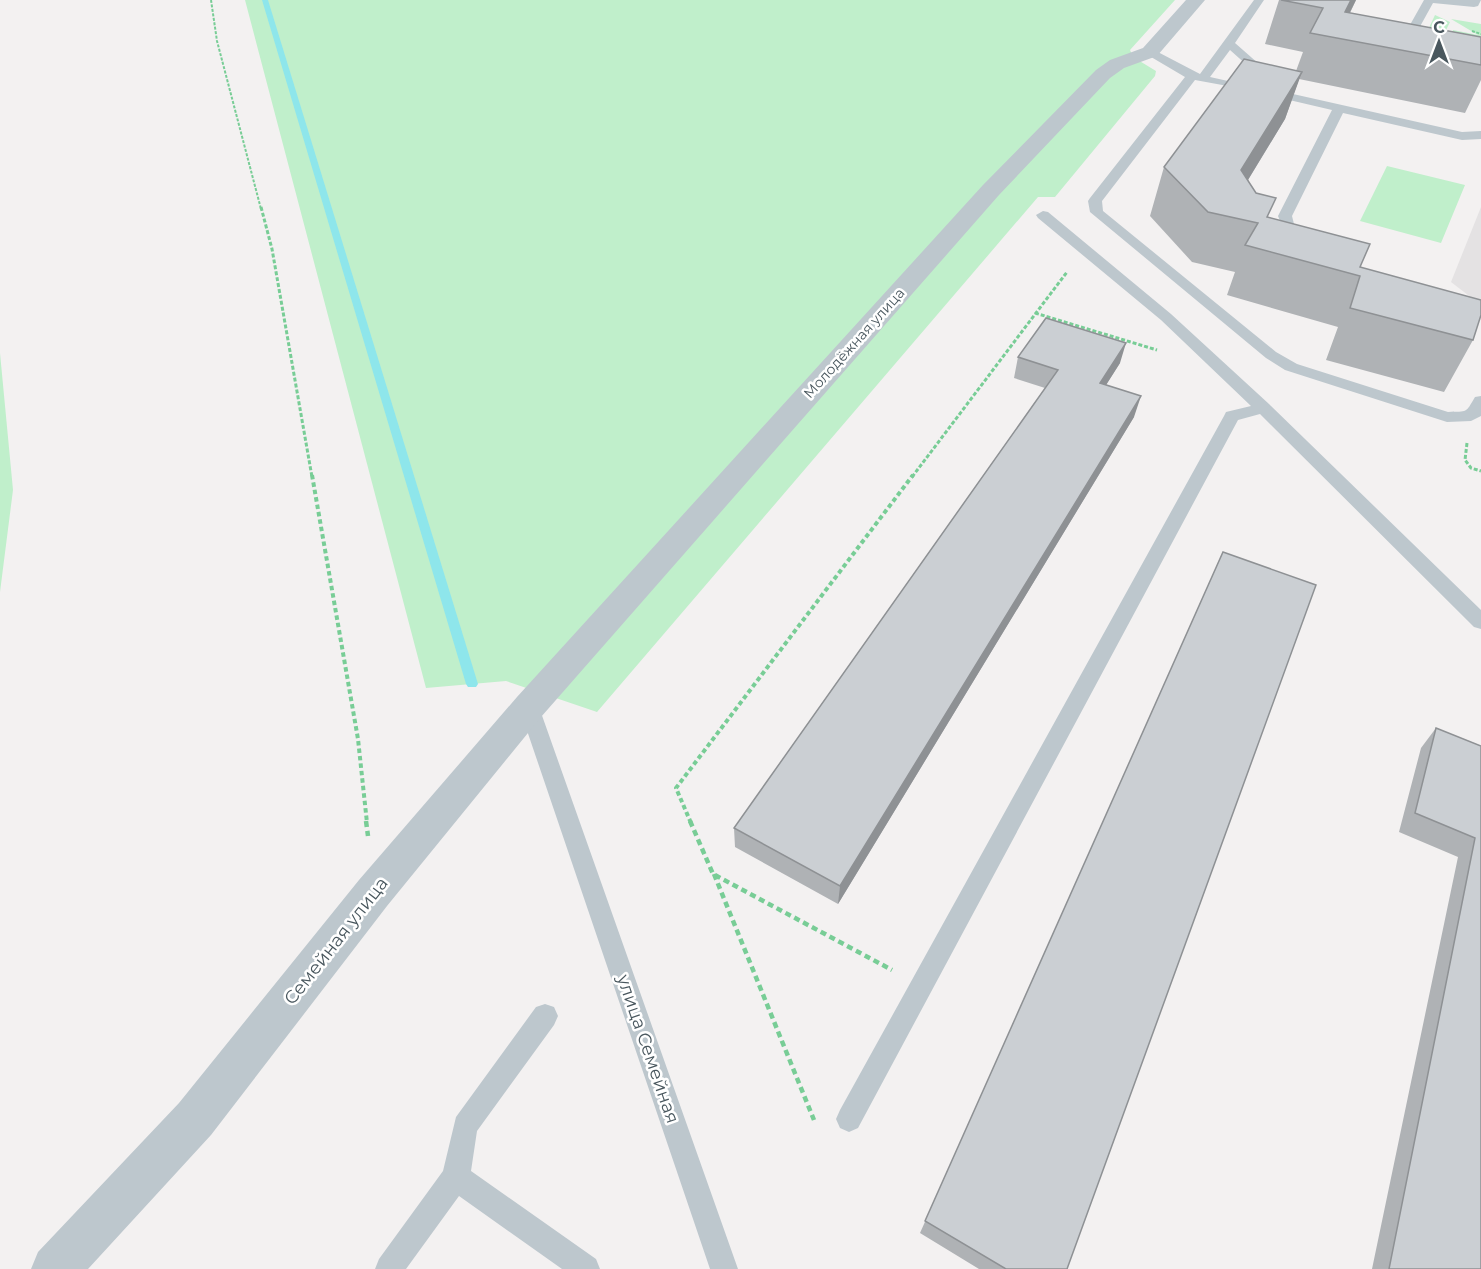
<svg xmlns="http://www.w3.org/2000/svg" width="1481" height="1269" font-family="Montserrat,sans-serif">
<style>
.education{fill:#e4e2e3}
.green{fill:#c0efcb}
.lines{fill:none;stroke-linecap:round;stroke-linejoin:round}
.stream{fill:#8ee6eb;fill-rule:evenodd}
.path-far3{stroke:#78cd96;stroke-width:2;stroke-dasharray:3 1.5;stroke-linecap:butt}
.path-far2{stroke:#78cd96;stroke-width:3;stroke-dasharray:4 2;stroke-linecap:butt}
.path-far1{stroke:#78cd96;stroke-width:4;stroke-dasharray:4.5 3;stroke-linecap:butt}
.path{stroke:#78cd96;stroke-width:4.5;stroke-dasharray:6 4;stroke-linecap:butt}
.lane{fill:#bdc7cd;fill-rule:evenodd}
.street{fill:#bdc7cd;fill-rule:evenodd}
.wall{fill:#afb2b5}
.shaded-wall{fill:#8e9194}
.building{fill:#cbcfd3;stroke:#8e9194;stroke-width:1.5}
.labels{text-anchor:middle;dominant-baseline:central;stroke-width:5;stroke-linejoin:round;paint-order:stroke}
.far-street-label{font-size:14px;fill:#49575e;stroke:#fff}
.near-street-label{font-size:18px;fill:#49575e;stroke:#fff}
</style>
<rect width="100%" height="100%" fill="#f3f1f1"/>
<path class="education" d="M1481 207V305L1451 282Z"/>
<path class="green" d="M245 0H1175L1130 50 1133 57 1156 71 1155 76 1055 197H1038L597 712 506 681 426 688Z
M1435 15 1450 22 1443 36 1450 37 1453 30 1478 35 1451 19 1481 24V59L1420 47Z
M1387 166 1465 185 1441 243 1360 221Z
M0 353 13 490 0 592Z"/>
<g class="lines">
<path class="stream" d="M262 0H268L478 684 476 687H468L466 684Z"/>
<path class="path-far3" d="M211 0 217 41 261 209
M1472 31 1481 34"/>
<path class="path-far2" d="M261 207 272 249 312 477
M1035 313 1157 350
M1467 443 1465 460 1471 468 1481 471
M912 477 1067 272"/>
<path class="path-far1" d="M312 475 358 739 367 823
M691 823 676 788 913 475"/>
<path class="path" d="M366 821 368 836
M690 821 713 874 892 970
M714 874 814 1120"/>
<path class="lane" d="M1254 0H1264L1235 43 1293 94 1462 132 1481 131V139L1462 140 1343 113 1292 216 1294 224 1311 241 1309 244H1299L1283 228 1278 216 1332 110 1285 99 1230 50 1210 77 1255 87V91L1195 80 1102 201 1103 211 1276 352 1297 364 1448 412C1468 411 1465 414 1475 397L1481 396V416L1471 421 1447 422 1285 370 1266 358 1090 212 1088 201 1090 198 1185 77 1146 54V50H1154L1200 74Z
M1424 0H1481L1478 6 1474 7 1433 3 1407 50H1399L1397 48Z
M1043 211 1048 212 1171 314 1269 404 1481 610V629L1474 627 1260 414 1238 420 858 1128 849 1132 840 1128 836 1119 840 1110 1224 416 1226 412 1251 406 1161 320 1038 218 1036 215Z
M529 699 536 701 539 707 738 1269H710L519 707 522 701Z
M545 1004 554 1007 558 1016 554 1025 477 1131 471 1171 596 1259 600 1269H562L459 1196 406 1269H375L379 1259 443 1171 456 1117 536 1007Z"/>
<path class="street" d="M1186 0H1205L1157 56 1124 68 1110 78 999 195 541 717 387 906 211 1135 88 1269H31L38 1252 179 1103 359 880 517 697 983 185 1096 70 1110 60 1143 48Z"/>
</g>
<path class="wall" d="M1279 0H1356L1350 13 1481 37V80L1465 113 1299 79 1285 119 1248 180 1269 218 1360 267 1473 340 1444 392 1326 360 1338 327 1227 295 1235 272 1192 262 1150 216 1164 167 1296 71 1303 52 1265 44Z
M1018 357 1120 363 1106 385 1134 417 838 904 735 847 734 828 1045 388 1014 378Z
M1223 552 1067 1269H979L920 1233Z
M1436 728 1481 746V1269H1372L1458 857 1399 832 1421 748Z"/>
<path class="shaded-wall" d="M1351 0H1356L1337 38 1345 12Z
M1302 72 1285 119 1226 216 1241 170Z
M1126 343 1120 363 1094 404 1100 383Z
M1141 396 1134 417 838 904 840 886Z"/>
<path class="building" d="M1281 0H1351L1345 12 1481 37V65L1310 33 1323 8Z
M1244 59 1302 72 1241 170 1256 193 1276 198 1267 217 1370 244 1360 267 1481 300V315L1473 340 1350 308 1360 276 1245 245 1258 223 1208 212 1164 167Z
M1046 318 1126 343 1100 383 1141 396 840 886 734 828 1058 370 1018 357Z
M1223 552 1316 585 1067 1269H1006L925 1221Z
M1436 728 1481 746V1269H1389L1475 838 1415 813Z"/>
<g class="labels">
<g class="far-street-label">
<text transform="translate(854 343) rotate(-48)">Молодёжная улица</text>
</g>
<g class="near-street-label">
<text transform="translate(336 941) rotate(-52)">Семейная улица</text>
<text transform="translate(648 1049) rotate(71)">улица Семейная</text>
</g>
</g>
<g transform="translate(1439 42)" stroke="#ffffff" stroke-width="4.5" paint-order="stroke">
<path d="M0-4.5L10 22L0 15L-10 22Z" fill="#49575e"/>
<text y="-9" font-size="16" font-weight="bold" text-anchor="middle" fill="#49575e">С</text>
</g>
</svg>
